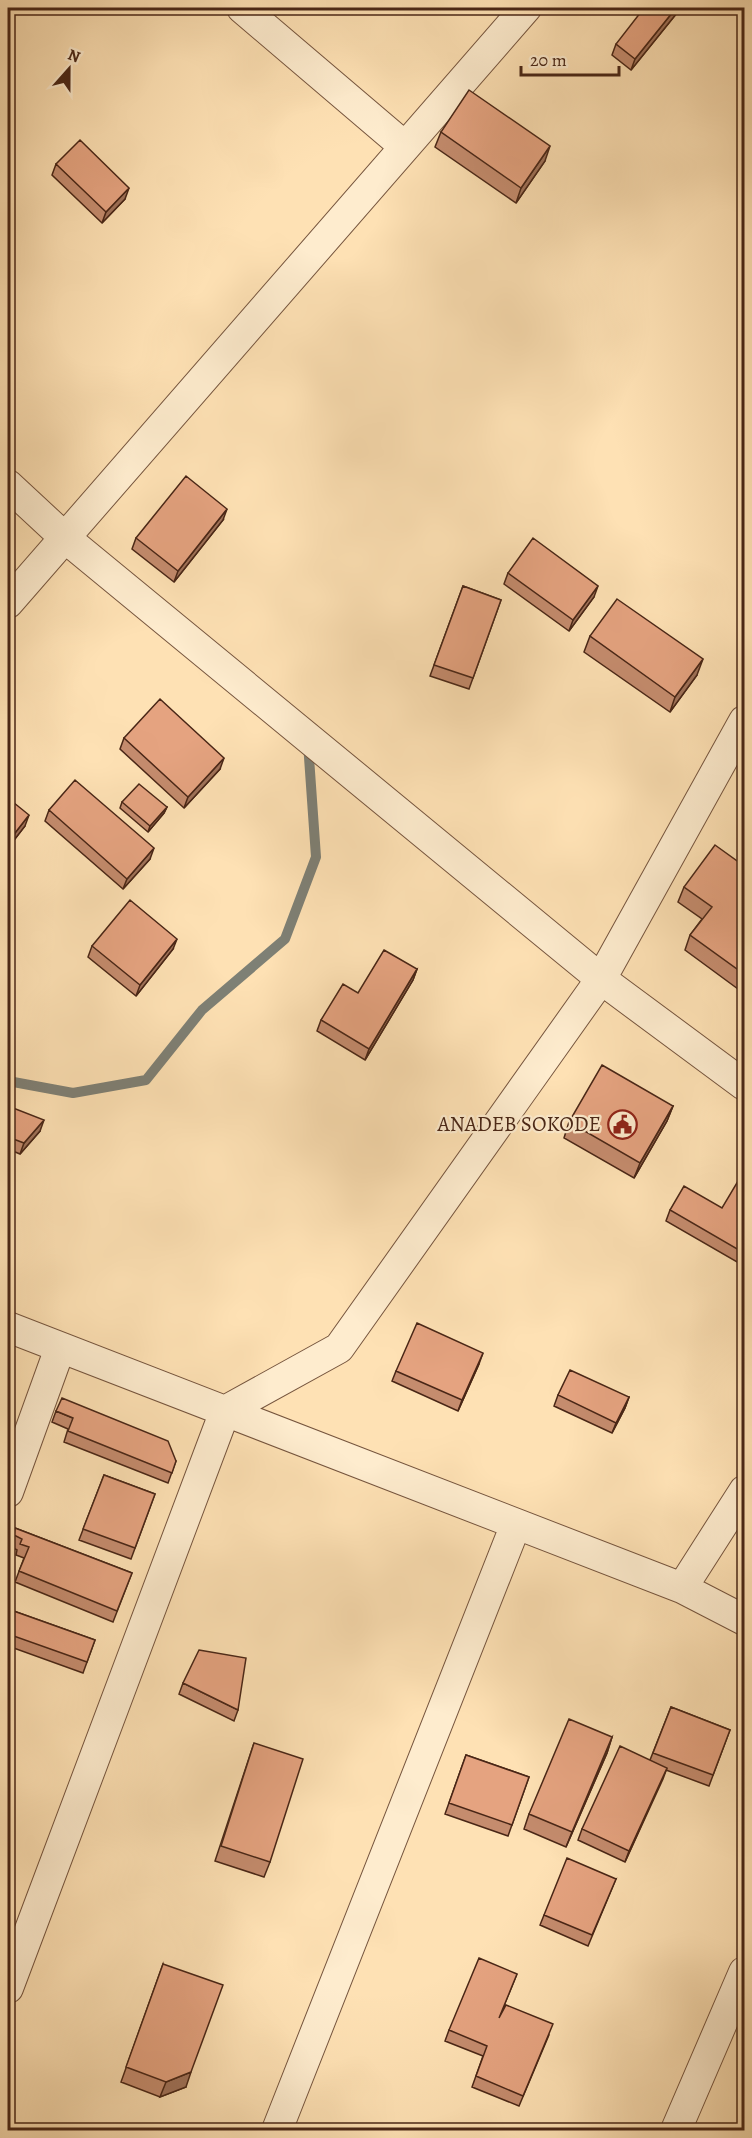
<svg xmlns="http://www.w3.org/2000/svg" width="752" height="2138" font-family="Alegreya,serif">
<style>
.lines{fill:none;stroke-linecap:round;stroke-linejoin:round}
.stream{stroke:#7e8075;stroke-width:10}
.street-casing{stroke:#76553e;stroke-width:32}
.street{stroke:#feecce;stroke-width:30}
.wall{fill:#c58c6e;stroke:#492616;stroke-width:1.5}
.shaded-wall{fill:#a0725a;stroke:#492616;stroke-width:1.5}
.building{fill:#e5a380;stroke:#492616;stroke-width:1.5}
.labels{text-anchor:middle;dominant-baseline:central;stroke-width:4.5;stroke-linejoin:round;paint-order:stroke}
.poi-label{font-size:21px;fill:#492616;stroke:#feecce;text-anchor:end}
</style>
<rect width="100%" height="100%" fill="#fee1b4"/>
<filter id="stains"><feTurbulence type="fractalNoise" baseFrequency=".00333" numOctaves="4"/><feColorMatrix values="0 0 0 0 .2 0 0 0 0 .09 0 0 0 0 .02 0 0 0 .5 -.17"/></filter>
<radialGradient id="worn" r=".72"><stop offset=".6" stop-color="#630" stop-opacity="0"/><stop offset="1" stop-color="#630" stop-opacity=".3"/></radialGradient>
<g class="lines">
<path class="stream" d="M8 1081 73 1093 146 1080 202 1010 285 939 316 857 308 743"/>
<defs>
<path id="street" d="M242 8 404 146
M8 485 64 537 601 979 744 1085
M8 603 526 8
M8 1327 682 1588 744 1620
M8 1492 60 1348
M682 1588 744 1491
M8 1988 225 1411 339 1348 601 979 744 721
M277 2130 516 1524
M676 2130 744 1972"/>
</defs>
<use href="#street" class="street-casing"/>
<use href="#street" class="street"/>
</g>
<path class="wall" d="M681 8 631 70 612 55 616 44Z
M441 132 545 161 516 203 435 147Z
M56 164 125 199 102 223 52 175Z
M223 520 174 582 132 549 136 538Z
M508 573 594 597 569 631 504 584Z
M463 586 501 600 469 689 430 676Z
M590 636 697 675 670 712 584 652Z
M124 738 220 769 184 808 120 749Z
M8 798 25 826 11 844 8 841Z
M122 802 167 807 164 813 148 832 120 808Z
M49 810 150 859 123 889 45 821Z
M744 866V980L738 989 685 950 690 935 702 919 678 902 684 887Z
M92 946 173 949 136 996 88 957Z
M417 969 413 980 365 1060 317 1031 321 1020Z
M8 1106 40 1131 20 1154 8 1149Z
M673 1106 667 1121 634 1178 564 1138 569 1122Z
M744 1202 741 1209 744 1211V1266L666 1221 670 1210 722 1208Z
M479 1364 458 1411 392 1381 396 1371Z
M558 1395 629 1397 625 1408 612 1433 554 1406Z
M56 1411 176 1461 168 1483 64 1442 68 1429 52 1422Z
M104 1475 155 1494 131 1559 79 1540Z
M15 1528 132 1573 113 1622 15 1582 24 1558 16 1555 17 1550 10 1546 11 1538Z
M8 1609 95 1640 83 1673 8 1646Z
M183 1683 238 1710 234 1721 179 1694Z
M671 1707 730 1730 709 1786 666 1770 625 1862 578 1840 582 1829 650 1760Z
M612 1737 607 1753 566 1847 524 1829 529 1814Z
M254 1743 270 1862 264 1877 215 1861Z
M466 1755 529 1777 508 1836 445 1814Z
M616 1879 588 1946 540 1925 544 1915Z
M163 1964 186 2087 160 2097 121 2082Z
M517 1974 501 2013 549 2035 519 2106 472 2087 483 2056 445 2041 449 2030Z"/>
<path class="shaded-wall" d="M676 8H681L631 70 635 59Z
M550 146 545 161 516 203 521 188Z
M129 188 125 199 102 223 106 212Z
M227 509 223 520 174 582 178 571Z
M598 586 594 597 569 631 573 620Z
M703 659 697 675 670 712 675 697Z
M224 758 220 769 184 808 188 797Z
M167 807 164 813 148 832 150 826Z
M29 815 25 826 11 844 15 833Z
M154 848 150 859 123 889 127 879Z
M177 939 173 949 136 996 140 985Z
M417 969 413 980 365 1060 369 1049Z
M744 972V980L738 989 744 974Z
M673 1106 667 1121 634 1178 640 1163Z
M44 1120 40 1131 20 1154 24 1143Z
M744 1198V1202L735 1218 739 1208Z
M483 1353 479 1364 458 1411 462 1400Z
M629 1397 625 1408 612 1433 616 1423Z
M612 1737 607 1753 566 1847 572 1832Z
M667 1768 663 1779 625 1862 629 1851Z
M191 2072 186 2087 160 2097 166 2082Z"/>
<path class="building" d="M644 8H676L635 59 616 44Z
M469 90 550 146 521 188 441 132Z
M80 140 129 188 106 212 56 164Z
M186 476 227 509 178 571 136 538Z
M533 538 598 586 573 620 508 573Z
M463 586 501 600 473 678 434 665Z
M617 599 703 659 675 697 590 636Z
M160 699 224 758 188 797 124 738Z
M75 780 154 848 127 879 49 810Z
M139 784 167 807 150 826 122 802Z
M8 798 29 815 15 833 8 827Z
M715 845 744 866V974L690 935 712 907 684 887Z
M130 900 177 939 140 985 92 946Z
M384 950 417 969 369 1049 321 1020 343 984 358 993Z
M602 1065 673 1106 640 1163 569 1122Z
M8 1106 44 1120 24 1143 8 1137Z
M741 1176 744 1178V1198L739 1208 744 1211V1253L670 1210 684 1186 722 1208Z
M417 1323 483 1353 462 1400 396 1371Z
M570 1370 629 1397 616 1423 558 1395Z
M62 1398 168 1441 176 1461 172 1473 68 1431 73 1418 56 1411Z
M104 1475 155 1494 135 1548 83 1529Z
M15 1528 132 1573 117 1611 19 1571 29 1547 20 1544 22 1539 14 1535Z
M8 1609 95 1640 87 1662 8 1634Z
M199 1650 246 1658 238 1710 183 1683Z
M671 1707 730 1730 713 1775 653 1753Z
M569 1719 612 1737 572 1832 529 1814Z
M254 1743 303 1759 270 1862 221 1846Z
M620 1746 667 1768 629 1851 582 1829Z
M466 1755 529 1777 512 1825 449 1803Z
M567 1858 616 1879 592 1935 544 1915Z
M479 1958 517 1974 499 2018 506 2005 553 2024 523 2096 476 2076 487 2046 449 2030Z
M163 1964 223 1985 191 2072 166 2082 126 2067Z"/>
<defs>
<symbol id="civic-ring" viewBox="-11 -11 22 22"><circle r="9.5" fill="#feecce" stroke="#8f2418" stroke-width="1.5"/><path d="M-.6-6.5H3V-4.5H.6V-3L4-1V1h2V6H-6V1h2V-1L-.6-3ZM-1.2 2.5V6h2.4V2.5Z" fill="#8f2418"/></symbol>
</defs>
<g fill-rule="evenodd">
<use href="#civic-ring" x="606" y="1108" width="33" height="33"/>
</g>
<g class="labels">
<g class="poi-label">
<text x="601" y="1124">ANADEB SOKODE</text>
</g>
</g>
<rect width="752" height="2138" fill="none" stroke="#fee1b4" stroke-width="30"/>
<rect x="9" y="9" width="734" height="2120" fill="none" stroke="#492616" stroke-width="3"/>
<rect x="15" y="15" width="722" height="2108" fill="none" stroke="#492616" stroke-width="1.5"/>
<g transform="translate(69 69) rotate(21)" stroke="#feecce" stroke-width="4.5" paint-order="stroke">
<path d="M0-4.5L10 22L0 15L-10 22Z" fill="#492616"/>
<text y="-9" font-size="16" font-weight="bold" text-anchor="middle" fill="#492616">N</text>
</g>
<path d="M521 66v9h98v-9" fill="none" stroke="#492616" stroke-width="3"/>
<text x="530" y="66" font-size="18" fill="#492616" stroke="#feecce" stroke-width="4.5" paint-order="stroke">20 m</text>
<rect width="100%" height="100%" filter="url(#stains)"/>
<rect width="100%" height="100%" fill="url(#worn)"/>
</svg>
